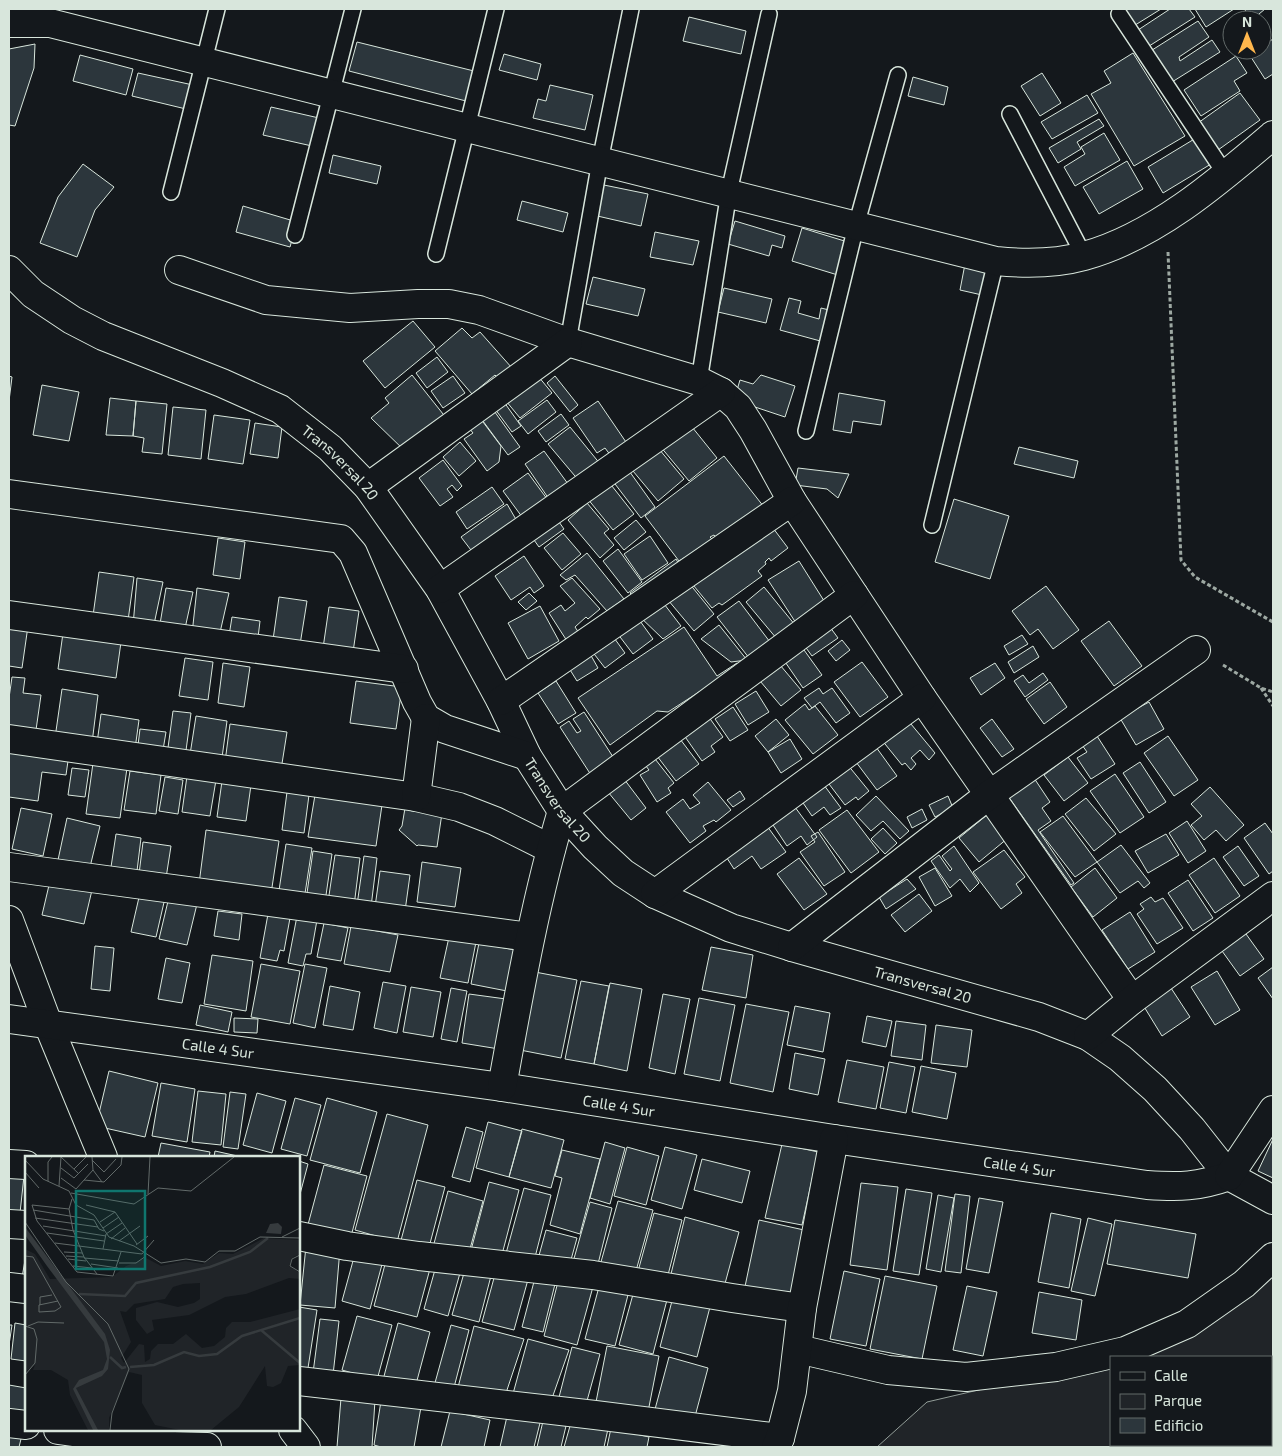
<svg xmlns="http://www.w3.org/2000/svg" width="1282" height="1456" font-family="'Exo 2',sans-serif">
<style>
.green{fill:#202428;stroke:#939e99}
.building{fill:#2c363c;stroke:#d8e6dc}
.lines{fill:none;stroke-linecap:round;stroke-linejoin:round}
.service-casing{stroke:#d8e6dc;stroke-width:18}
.minor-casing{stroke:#d8e6dc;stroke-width:30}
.path{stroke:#9da8a2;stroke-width:3;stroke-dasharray:4 2.5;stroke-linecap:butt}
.service{stroke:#14181c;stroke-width:15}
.minor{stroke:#14181c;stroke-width:28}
.labels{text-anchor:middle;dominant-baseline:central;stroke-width:4;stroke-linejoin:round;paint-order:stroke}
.street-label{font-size:15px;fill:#d8e6dc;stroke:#14181c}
.inset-river{fill:none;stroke:#363b3e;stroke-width:2.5}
.inset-road{fill:none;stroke:#626a69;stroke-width:1}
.view{fill:#0f766e;fill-opacity:0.15;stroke:#0f766e;stroke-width:2.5}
.inset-edge{fill:none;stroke:#d8e6dc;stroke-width:2.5}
</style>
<rect width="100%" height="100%" fill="#14181c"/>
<path class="green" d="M1273 1271V1447H877L927 1402 1111 1359V1445H1271V1357H1117Z"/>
<path class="building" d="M1119 9H1161L1132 27Z
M1170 9H1189L1195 17 1146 48 1135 32Z
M1195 9H1234L1206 27Z
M1244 9H1265L1253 19Z
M689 17 746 31 741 54 683 41Z
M1198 21 1209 37 1179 57 1180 61 1212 40 1220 52 1172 82 1149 52Z
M1273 39V74L1265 79 1249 54 1256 50H1262V46Z
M357 42 474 71 466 101 349 71Z
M35 44 34 68 15 126 9 125V49Z
M1133 53 1185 136 1134 166 1091 94 1111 83 1104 71Z
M504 54 541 64 537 80 499 70Z
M80 55 133 69 126 95 73 81Z
M1236 56 1247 73 1234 81 1240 91 1201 116 1184 90Z
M138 73 193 85 186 109 132 96Z
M1042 73 1061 103 1040 116 1021 86Z
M913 77 948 87 944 105 908 96Z
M550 85 593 95 585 130 533 118 538 99 546 101Z
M1240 93 1260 120 1218 150 1198 123Z
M1087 95 1098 113 1052 139 1041 122Z
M271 107 319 118 312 146 263 135Z
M1099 119 1104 126 1077 142 1081 149 1058 163 1049 148Z
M1104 133 1120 160 1075 186 1064 167 1085 154 1081 147Z
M1196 138 1211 164 1163 193 1148 167Z
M333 155 381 166 377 184 329 173Z
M1127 161 1143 189 1099 214 1083 187Z
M83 164 114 187 95 210 77 257 40 243 58 197Z
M599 184 648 194 641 226 593 215Z
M522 201 568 213 563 232 517 220Z
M243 206 297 222 290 247 236 232Z
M735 221 785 236 782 248 772 245 769 256 728 244Z
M802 228 851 243 841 276 792 261Z
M655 232 699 241 693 265 650 257Z
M965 264 987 269 982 295 960 290Z
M593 277 645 289 638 316 586 304Z
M724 288 772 299 766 323 718 312Z
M789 298 801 301 798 313 819 319 821 308 833 311 824 342 780 330Z
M413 321 435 347 385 388 363 361Z
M462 328 472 338 480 332 512 368 499 379 495 375 472 394 435 351Z
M437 357 448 372 427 388 416 373Z
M412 375 451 424 407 453 371 418 389 403 385 398Z
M761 375 795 386 785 417 734 400 740 380 753 384Z
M9 376 12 377 9 401Z
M453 376 465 393 443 408 431 391Z
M538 376 552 393 520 418 506 401Z
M555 376 578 405 570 412 547 383Z
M42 385 79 392 69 441 33 435Z
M839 393 885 401 881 425 853 421 851 433 833 430Z
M110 398 136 401 133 436 106 435Z
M547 400 556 412 528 434 518 421Z
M136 401 167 404 162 454 142 452 144 438 133 436Z
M598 401 628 445 611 456 605 448 597 453 573 418Z
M504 402 521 426 512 432 495 409Z
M173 407 206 410 201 459 168 455Z
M492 408 520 447 508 455 480 417Z
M477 414 501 446 499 462 487 471 464 439 473 433 465 423Z
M561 414 569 425 546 442 538 431Z
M214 415 250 420 243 464 208 459Z
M688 422 717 458 689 481 655 440Z
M255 423 282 427 278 458 250 454Z
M570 427 601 465 580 482 548 444Z
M460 442 476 461 459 476 443 457Z
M654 443 684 479 658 501 628 465Z
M1019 447 1078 461 1074 478 1014 464Z
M544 451 571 488 551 502 525 464Z
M724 456 764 507 718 540 714 535 710 537 714 541 687 562 684 558 679 561 645 516Z
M443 460 462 486 457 491 452 485 447 489 453 497 440 506 419 478Z
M627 468 655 507 641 518 612 480Z
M798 468 849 474 838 498 827 489 795 485Z
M528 473 553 507 528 525 503 491Z
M608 481 634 514 613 530 587 498Z
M492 487 504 504 467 529 456 512Z
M954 499 1009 516 990 579 935 562Z
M587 503 609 529 604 533 614 545 600 558 568 520Z
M507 504 521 528 477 558 461 537Z
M554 515 564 529 539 547 529 533Z
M636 520 646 532 624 550 614 538Z
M770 524 788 548 771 561 769 558 765 562 766 564 758 571 762 576 722 605 719 603 712 608 689 580Z
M563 533 581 554 562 570 544 548Z
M650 536 668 563 642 580 624 554Z
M218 538 245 542 240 579 213 575Z
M618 549 642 582 628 593 603 561Z
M587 553 624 599 607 611 575 575 566 580 560 575Z
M524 556 544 586 534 593 530 587 511 600 495 576Z
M676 559 680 566 634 597 630 593Z
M799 561 826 604 796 623 768 580Z
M99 572 134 577 127 628 92 623Z
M137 578 163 582 153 629 133 626Z
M572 578 600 609 588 619 586 617 575 627 579 633 567 641 549 613 561 605 565 611 575 603 560 586Z
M689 583 714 614 694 631 668 600Z
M1046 586 1079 630 1053 649 1038 629 1030 635 1012 611Z
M764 587 800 631 782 645 746 602Z
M166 588 193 592 184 633 159 630Z
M197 588 229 593 219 637 192 634Z
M529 593 537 601 526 610 518 602Z
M658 596 681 626 663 639 637 614Z
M279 597 307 601 299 651 272 647Z
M739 601 776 650 753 663 717 617Z
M540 606 559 641 528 659 508 623Z
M329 607 359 611 352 659 322 655Z
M635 614 653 639 633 654 614 629Z
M232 617 260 621 257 646 228 642Z
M1109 621 1142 666 1114 686 1081 641Z
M827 623 838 638 812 656 801 641Z
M9 624 28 626 22 668 9 666Z
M719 625 747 660 731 662 701 639Z
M684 627 717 676 737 663 742 673 705 698 699 692 668 712 657 711 610 745 578 698Z
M63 633 121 642 116 678 58 669Z
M612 635 625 653 605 668 591 650Z
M1022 635 1028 644 1009 655 1004 646Z
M842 640 850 650 836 661 828 651Z
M799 643 822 675 803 688 781 656Z
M1033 646 1039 657 1014 673 1008 662Z
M589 652 598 668 577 681 567 665Z
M185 658 213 662 208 700 179 696Z
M775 659 801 690 781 706 755 675Z
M862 662 888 697 860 717 834 682Z
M223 663 250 667 244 707 218 703Z
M995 663 1005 678 981 695 970 678Z
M1043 673 1048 680 1025 697 1014 681 1023 675 1029 683Z
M12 677 25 678 23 693 41 695 36 730 9 726V698Z
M356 681 402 687 396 729 350 723Z
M556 681 576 713 558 724 538 693Z
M1050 682 1067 707 1044 724 1026 699Z
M819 688 823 694 832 688 850 713 836 723 820 702 812 708 804 698Z
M62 689 98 695 92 743 55 738Z
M756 691 769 712 748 725 735 704Z
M1149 702 1164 729 1136 745 1120 718Z
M805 704 809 710 815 706 838 735 813 754 785 720Z
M733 707 748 730 730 741 715 719Z
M173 711 191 713 185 758 167 755Z
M584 712 615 760 591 775 560 727 569 721 577 733 581 731 573 719Z
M706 713 723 737 711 746 715 752 702 761 681 731Z
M101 714 139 720 135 749 97 743Z
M196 716 227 721 221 765 189 761Z
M906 718 935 753 929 760 920 750 911 758 916 764 911 770 905 763 902 765 881 739Z
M776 719 789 735 768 752 755 736Z
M992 719 1014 749 1002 757 980 728Z
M230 724 287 732 281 770 225 762Z
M140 729 166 732 162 756 137 753Z
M677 735 699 764 676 781 654 752Z
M1097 736 1115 764 1091 779 1077 758 1087 752 1082 745Z
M1168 736 1198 780 1174 796 1144 753Z
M790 739 802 759 781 773 768 752Z
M876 747 897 776 877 790 856 762Z
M648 750 674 783 668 788 671 793 657 802 640 775 649 770 639 757Z
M9 752 68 761 66 775 42 772 38 801 9 797Z
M1068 757 1088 783 1064 801 1044 775Z
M1140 762 1166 802 1149 813 1123 773Z
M93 763 127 768 120 818 86 814Z
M847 764 869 791 858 800 856 797 845 805 826 780Z
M72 768 89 770 85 797 68 795Z
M130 771 161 775 156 814 124 810Z
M1115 774 1144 817 1120 833 1090 791Z
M187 776 216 780 210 816 182 812Z
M165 777 183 780 178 814 159 811Z
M1034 778 1050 802 1042 808 1051 821 1038 830 1074 883 1071 885 1008 796Z
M624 779 646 808 631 820 608 792Z
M222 781 251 785 246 821 217 817Z
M821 781 841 808 830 815 824 807 812 816 799 797Z
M708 782 731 810 716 822 714 820 703 826 706 831 690 843 666 812 683 799 690 809 700 803 693 795Z
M1210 787 1244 825 1226 841 1216 830 1204 840 1191 825 1202 816 1191 804Z
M740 791 745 799 733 807 727 800Z
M287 792 309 795 304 833 282 830Z
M315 795 382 805 376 846 308 837Z
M876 796 909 831 900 839 883 821 871 831 856 815Z
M948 796 953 808 935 817 929 805Z
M1086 798 1116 834 1094 851 1065 814Z
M792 803 817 837 807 845 801 836 787 846 769 819Z
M21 808 52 814 43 856 12 849Z
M405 808 442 813 437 847 418 845 417 846 399 830 402 826Z
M922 809 927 820 912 828 907 817Z
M847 810 879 852 851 873 819 830Z
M988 814 1008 838 979 862 959 838Z
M1063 816 1097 862 1075 877 1040 832Z
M67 818 100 826 90 867 58 860Z
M1187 821 1206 851 1188 863 1169 833Z
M1265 823 1273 834V871L1269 874 1244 838Z
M767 826 786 852 761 869 752 856 734 869 725 855Z
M883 828 897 843 885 854 871 839Z
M206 830 279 841 271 894 199 884Z
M818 832 845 872 824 886 800 852 815 842 811 836Z
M116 834 141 838 137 871 111 867Z
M1166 834 1179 855 1148 873 1135 851Z
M143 842 171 846 166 878 139 874Z
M286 844 312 848 304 900 278 897Z
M1121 845 1150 883 1144 888 1138 881 1120 893 1097 862Z
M954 846 979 883 970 892 960 879 950 888 931 861 939 855 950 871 952 869 942 856Z
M1238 846 1259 876 1244 886 1223 857Z
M1004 850 1025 877 1016 884 1022 893 1001 909 973 872Z
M313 851 332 854 325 902 306 900Z
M335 855 360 858 354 906 328 902Z
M364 856 377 858 371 907 357 905Z
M799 858 827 894 804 910 777 874Z
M1214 858 1240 896 1215 913 1189 875Z
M422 862 461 868 455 907 417 902Z
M935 868 952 896 935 906 919 877Z
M1095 868 1117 898 1093 917 1071 887Z
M380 871 410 875 405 911 375 907Z
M907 879 916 889 886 909 879 897Z
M1188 880 1213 918 1193 931 1168 893Z
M50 881 92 890 84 924 42 915Z
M140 893 165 898 156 937 131 932Z
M919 894 932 911 905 932 891 915Z
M169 897 197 904 187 945 159 939Z
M1151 897 1155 902 1163 898 1183 928 1157 944 1137 914 1144 909 1140 904Z
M218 911 242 914 239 940 214 936Z
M1130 912 1155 952 1128 969 1102 930Z
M268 914 290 918 284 951 280 950 277 961 260 958Z
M297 916 317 920 311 954H306L303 966 288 963Z
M324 923 348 928 341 961 317 957Z
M351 926 398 935 390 972 344 964Z
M1241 927 1264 959 1240 976 1217 944Z
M449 937 476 942 468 983 440 978Z
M479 943 515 950 507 991 471 984Z
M95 946 114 948 110 991 91 989Z
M711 947 753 955 746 998 702 990Z
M212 955 253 961 246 1011 204 1004Z
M166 958 190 963 182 1003 158 999Z
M261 964 300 971 290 1024 251 1017Z
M305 964 327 968 315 1028 293 1023Z
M1273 967V999L1258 978Z
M1217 971 1240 1010 1215 1025 1191 987Z
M535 972 577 980 561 1058 520 1050Z
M581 981 609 986 594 1064 565 1059Z
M383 982 406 986 397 1033 374 1028Z
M610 983 642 989 627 1071 594 1064Z
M330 986 360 992 353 1030 323 1025Z
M411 987 441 992 433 1037 403 1032Z
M451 988 467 991 457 1042 441 1039Z
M1171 988 1190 1017 1162 1036 1143 1005Z
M469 994 506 999 499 1049 462 1043Z
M663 994 690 999 675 1074 649 1068Z
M699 998 735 1005 720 1081 684 1074Z
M746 1004 789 1012 773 1092 730 1083Z
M200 1005 232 1012 228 1032 196 1025Z
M795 1006 830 1013 823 1052 787 1045Z
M867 1016 892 1021 886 1047 862 1042Z
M234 1018 258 1019 257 1033 234 1032Z
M896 1021 926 1025 922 1060 891 1056Z
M936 1025 972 1030 967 1067 931 1063Z
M795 1053 825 1059 818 1095 789 1089Z
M847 1060 884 1067 876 1109 838 1102Z
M889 1062 915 1067 906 1113 880 1108Z
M921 1066 956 1073 947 1119 912 1112Z
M109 1071 158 1083 145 1137 96 1126Z
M161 1083 195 1089 187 1142 152 1136Z
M198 1091 226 1094 221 1145 192 1142Z
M230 1092 246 1094 238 1149 223 1147Z
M257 1093 286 1101 272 1153 243 1145Z
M295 1098 321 1105 307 1156 281 1149Z
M327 1098 377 1112 360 1173 310 1160Z
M387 1114 428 1125 397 1242 355 1230Z
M488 1122 522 1131 509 1177 476 1168Z
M466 1127 483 1132 470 1182 452 1177Z
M522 1129 564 1140 551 1188 509 1177Z
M1273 1139V1178L1258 1171Z
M605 1142 625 1148 610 1204 590 1198Z
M161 1143 210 1152 209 1157H158Z
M782 1144 818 1152 802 1225 765 1218Z
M627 1147 659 1156 646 1205 614 1196Z
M665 1147 697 1155 682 1209 651 1200Z
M562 1150 600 1159 580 1234 550 1225 562 1178 555 1176Z
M215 1151 242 1157H214Z
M702 1159 750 1171 742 1203 694 1190Z
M299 1161 308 1164 299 1198Z
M324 1165 367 1176 349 1244 306 1232Z
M9 1175 24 1176 20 1213 9 1212Z
M417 1180 445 1187 428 1251 400 1244Z
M489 1182 519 1190 500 1262 470 1254Z
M861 1183 898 1187 887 1270 850 1265Z
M524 1188 551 1195 533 1265 505 1257Z
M906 1189 932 1193 919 1275 893 1271Z
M448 1191 483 1201 467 1260 432 1251Z
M955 1194 970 1196 961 1273 945 1271Z
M938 1195 954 1198 941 1272 926 1269Z
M979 1198 1003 1202 989 1273 966 1269Z
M618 1201 653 1210 634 1278 599 1269Z
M590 1202 612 1208 597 1268 573 1262Z
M654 1213 682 1220 666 1283 637 1275Z
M1051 1213 1081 1219 1069 1288 1038 1282Z
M685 1217 739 1232 723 1291 670 1278Z
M1088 1218 1112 1224 1095 1296 1071 1291Z
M759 1220 804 1230 790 1301 743 1296Z
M1115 1220 1196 1234 1188 1278 1107 1264Z
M546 1230 577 1238 569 1267 538 1259Z
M306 1246 340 1249 335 1308 300 1305Z
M356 1250 384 1257 370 1309 342 1301Z
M388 1253 431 1265 417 1317 374 1306Z
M26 1254V1285L21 1284Z
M436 1266 460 1273 448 1316 424 1309Z
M466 1266 492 1272 479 1322 452 1315Z
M497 1267 529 1276 514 1330 482 1322Z
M844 1271 880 1279 866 1346 830 1339Z
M536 1274 556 1280 543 1332 522 1327Z
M560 1274 594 1283 577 1345 544 1336Z
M885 1276 937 1286 922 1359 870 1349Z
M600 1283 629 1291 615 1346 585 1339Z
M967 1286 997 1292 983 1356 953 1350Z
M635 1287 668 1296 653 1354 619 1345Z
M1039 1292 1082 1300 1076 1340 1032 1333Z
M673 1297 710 1307 697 1357 660 1347Z
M299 1307 317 1310 308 1368 299 1367Z
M357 1316 392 1325 377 1380 342 1370Z
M320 1319 339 1321 333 1375 313 1373Z
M15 1323 26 1325V1361L11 1359Z
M398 1323 430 1332 415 1388 383 1380Z
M9 1325H12L9 1345Z
M451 1325 469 1330 452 1395 433 1390Z
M474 1326 524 1339 504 1399 456 1395Z
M528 1339 569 1350 550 1404 511 1401Z
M607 1346 659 1356 647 1417 595 1407Z
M572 1347 600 1354 585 1408 558 1401Z
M669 1357 708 1368 693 1424 654 1413Z
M9 1385 26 1388V1415L9 1412Z
M341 1398 375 1400 372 1447H337Z
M381 1401 421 1407 414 1447H381L374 1445Z
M450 1411 490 1420 484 1447H441Z
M508 1412 541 1419 534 1447H500Z
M572 1419 608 1429 604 1447H564Z
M543 1421 566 1426 561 1447H537Z
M611 1428 649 1437 647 1447H607Z
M9 1432 22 1435 19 1447H9Z"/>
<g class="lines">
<defs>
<path id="service" d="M1119 14 1226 175
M1010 114 1084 256
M171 192 217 9
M295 235 353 9
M436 254 496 9
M568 342 600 161 631 9
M699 381 729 192 769 14
M806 431 856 226 898 75
M932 525 996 261"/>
<g id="minor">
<path d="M9 23H50L996 261C1026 264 1055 264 1084 256 1154 237 1218 182 1273 135"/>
<path id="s1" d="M9 270 33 294 72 320 103 336 222 383 280 409 330 448 368 487 440 589 501 701 527 756 562 811 595 847 623 873 655 894 731 928 792 947 1039 1017 1088 1036 1120 1058 1155 1089 1192 1129 1229 1176 1273 1200"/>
<path d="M179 270 266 300 350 308 418 304H449L479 310 568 342 699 381 721 392 738 407 753 430 792 501 922 698 1132 1000"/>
<path d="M368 487 568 342"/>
<path d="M9 494 341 539 353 553 417 702 426 718 445 729 527 756"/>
<path d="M440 589 721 392"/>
<path d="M9 615 404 669"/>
<path d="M501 701 792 501"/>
<path d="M9 739 416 797 459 807 495 821 551 849"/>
<path d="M416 797 426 718"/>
<path d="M9 867 530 937"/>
<path d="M655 894 922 698"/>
<path d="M9 920 48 1024 103 1157"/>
<path d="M792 947 989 795 1196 650"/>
<path id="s2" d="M9 1019 502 1087 834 1139 1147 1185C1179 1187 1198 1187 1229 1176"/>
<path d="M1088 1036 1132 1000 1273 896"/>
<path d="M502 1087C519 994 535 901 562 811L854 595"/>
<path d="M9 1164 26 1165"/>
<path d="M1229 1176 1273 1110"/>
<path d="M9 1224 26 1225"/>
<path d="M299 1236 347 1246 419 1256 593 1275 732 1298 802 1308"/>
<path d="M9 1287 26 1289"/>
<path d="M798 1349 888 1370 966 1377 1056 1367 1125 1351 1187 1324 1244 1284 1273 1257"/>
<path d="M299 1381 595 1415 780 1438"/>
<path d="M9 1423 26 1425"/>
<path d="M58 1430 174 1446 207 1447"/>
<path d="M293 1430 306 1447"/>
<path d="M776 1447 780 1438 792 1391 802 1308 834 1139"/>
</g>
</defs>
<use href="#service" class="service-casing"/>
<use href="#minor" class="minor-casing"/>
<path class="path" d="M1168 252 1181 560 1195 577 1273 622
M1223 665 1261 688 1273 692
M1261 688 1273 706"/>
<use href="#service" class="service"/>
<use href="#minor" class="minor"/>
</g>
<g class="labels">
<g class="street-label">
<text stroke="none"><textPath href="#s1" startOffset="388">Transversal 20</textPath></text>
<text stroke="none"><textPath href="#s1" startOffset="792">Transversal 20</textPath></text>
<text stroke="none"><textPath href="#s1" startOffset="1212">Transversal 20</textPath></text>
<text stroke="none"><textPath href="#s2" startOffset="211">Calle 4 Sur</textPath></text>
<text stroke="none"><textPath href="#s2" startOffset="616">Calle 4 Sur</textPath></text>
<text stroke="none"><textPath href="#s2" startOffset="1021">Calle 4 Sur</textPath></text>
</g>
</g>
<g transform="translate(25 1156)">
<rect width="275" height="275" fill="#14181c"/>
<path d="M239 82 275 84V98L268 101 264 110 275 117V123L264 122 221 138 200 141 164 159 127 164 129 174 122 178 111 164V152L132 146 153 151 169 147 175 143V127L158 128 148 131 140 143 109 148 101 156 95 155 106 186 96 202 99 207 114 188 119 189 120 206 125 203 126 195 133 188H148L161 178 177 192 189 190 200 181 201 172 207 166H225L275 153V209L263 210 256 227 248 231 242 230 240 210 214 251 186 274H155L130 269 117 247V219L104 216 84 262V274H63L45 239 43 224 26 214H8L10 209 0 216V93L10 98 25 123 87 121 101 110 121 102 136 110 160 105 178 108 194 97 208 98Z" fill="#202428"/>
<path d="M253 67 257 71 256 78 241 77 245 68ZM0 71 80 178 85 194 83 213 77 220 51 232 73 274H68L48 233 54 224 78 214 82 203 79 186 22 110 0 79Z" fill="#363b3e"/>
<path class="inset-river" d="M54 138 100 140 111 127 185 111 225 96 243 82M236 174 275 207M85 201 97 212 101 211M105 211 129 209 159 196 174 200 192 198 217 180 275 162"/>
<path class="inset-road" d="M36 1 53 17M67 1 68 14 77 26M0 4 18 23 44 35 51 49 69 59 84 81 109 90 136 107 161 103 180 106 194 95H210L235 81 275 82M67 4 79 16 91 3M36 12 49 22 63 8M49 13 61 1M0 16 14 32M36 22 51 33 68 14M59 24 79 26 96 9 97 1M23 25V6L27 1M34 30 36 1M46 37 109 48 133 32 166 35 209 1M123 38 125 1M47 43 44 53 48 74 59 101 72 118M61 49 90 56 112 88M44 53 7 49 12 65 52 116 88 120 96 96M8 54 69 64 74 73 79 75M10 62 73 71M0 66 41 126 83 168 104 213 87 257 85 274M75 66 90 56M18 70 81 80M78 72 94 61M22 77 79 85M257 81 275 72M86 83 100 72M94 85 115 70M30 87 117 98M111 89 123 80M78 93 81 78 97 67M39 96 57 97M117 98 129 84M275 99 267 103 265 110 275 116M0 100 8 101 36 151 30 155 14 156V149L33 145M41 100 59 101M59 102 94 105M43 103 61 105M94 107H111L121 100M66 108 93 112M48 110 67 112M15 149V141L27 139M0 170 9 173 12 183 10 207 0 219M3 170 13 166 39 167"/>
<path class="view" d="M51 35H120V113H51Z"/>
<rect width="275" height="275" class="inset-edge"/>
</g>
<rect width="1282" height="1456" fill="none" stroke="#d8e6dc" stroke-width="20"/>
<rect x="1110" y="1356" width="162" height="90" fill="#14181c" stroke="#626a69"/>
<rect x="1120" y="1372" width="25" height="8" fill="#14181c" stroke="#626a69"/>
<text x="1154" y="1381" font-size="15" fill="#d8e6dc">Calle</text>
<rect x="1120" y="1394" width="25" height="15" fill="#202428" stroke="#626a69"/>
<text x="1154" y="1406" font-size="15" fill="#d8e6dc">Parque</text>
<rect x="1120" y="1418" width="25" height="15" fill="#2c363c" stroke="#626a69"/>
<text x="1154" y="1431" font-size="15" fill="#d8e6dc">Edificio</text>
<g transform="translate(1247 35)"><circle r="24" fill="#14181c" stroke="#626a69"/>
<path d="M0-4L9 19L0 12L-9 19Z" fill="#ffb74d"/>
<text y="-8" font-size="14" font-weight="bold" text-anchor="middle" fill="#d8e6dc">N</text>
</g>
</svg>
